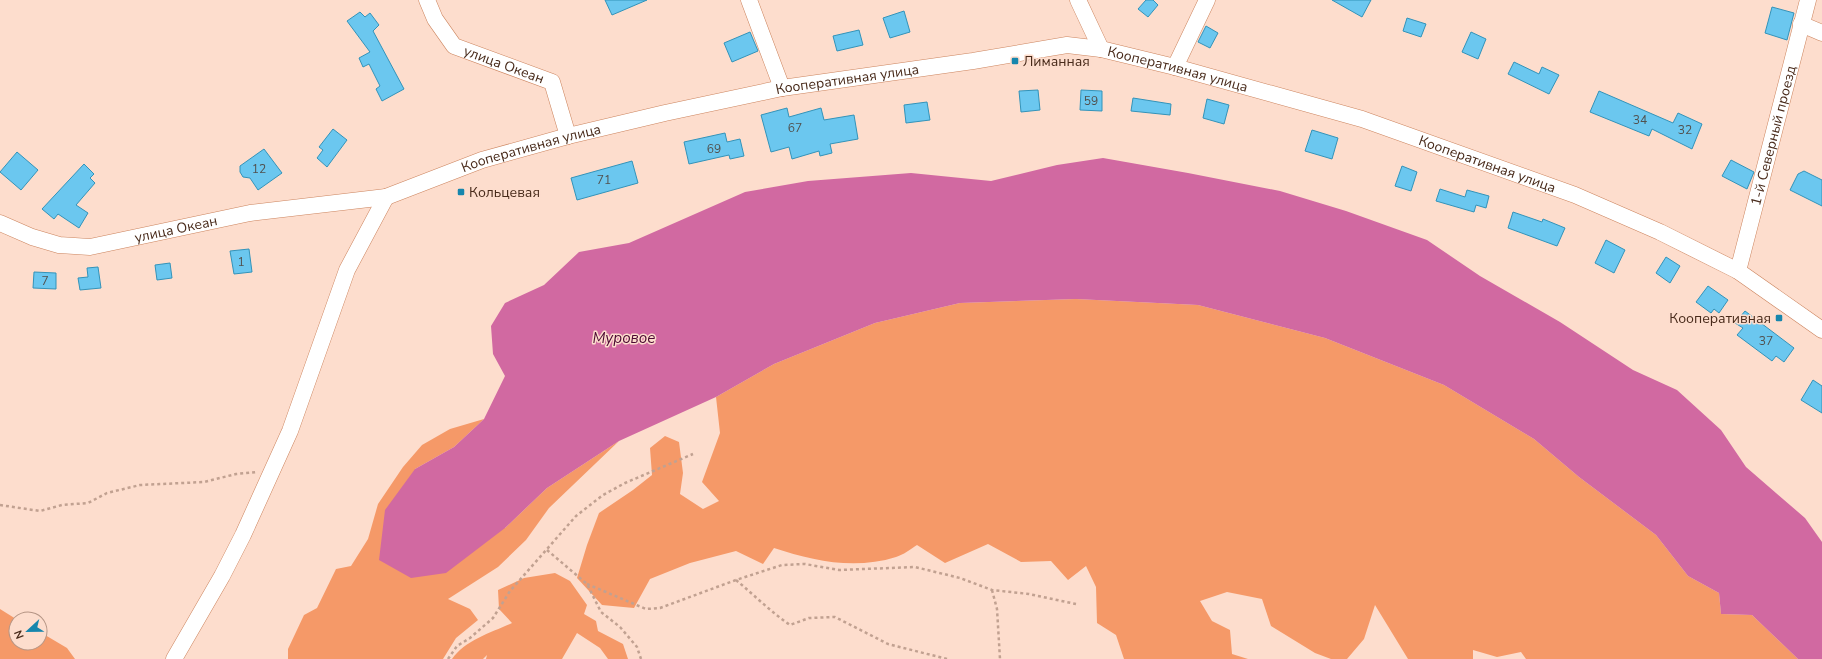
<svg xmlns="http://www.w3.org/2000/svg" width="1822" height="659" font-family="'Nunito Sans',sans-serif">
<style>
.green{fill:#f59968}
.water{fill:#d169a1}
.building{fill:#6bc7ef;stroke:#3393b9}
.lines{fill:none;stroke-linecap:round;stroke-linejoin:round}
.minor-casing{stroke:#cc845e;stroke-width:17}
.path{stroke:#c1a191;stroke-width:2.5;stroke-dasharray:3 3;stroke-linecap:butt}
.minor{stroke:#fff;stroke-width:16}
.poi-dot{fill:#1686ad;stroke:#fdddcd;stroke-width:1.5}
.labels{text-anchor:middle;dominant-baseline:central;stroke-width:3;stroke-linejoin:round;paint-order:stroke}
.number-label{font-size:12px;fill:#51514f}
.poi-label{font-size:14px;fill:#482a1a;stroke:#fdddcd;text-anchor:start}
.street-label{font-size:14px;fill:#482a1a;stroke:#fdddcd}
.water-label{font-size:15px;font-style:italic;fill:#4b0932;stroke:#fdddcd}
</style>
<rect width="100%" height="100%" fill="#fdddcd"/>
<path class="green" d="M1076 299 1198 305 1325 338 1444 385 1534 439 1579 477 1656 535 1688 576 1719 593 1721 614 1752 615 1798 659H1526L1521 652 1497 657 1473 650V659H1408L1375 605 1364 639 1347 659H1331L1315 653 1271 626 1262 599 1227 592 1200 601 1212 621 1230 630 1232 654 1248 659H1124L1116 635 1097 623 1096 587 1086 566 1068 580 1051 561 1021 562 988 544 945 563 917 545C911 549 903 555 896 557 855 570 813 561 774 548L763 564 736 551 690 563 650 579 634 608 602 605 577 578 587 545 599 513 633 490 652 475 650 448 665 436 679 442 683 473 680 494 703 509 719 501 702 482 720 433 716 397 774 364 875 323 960 303Z
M484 419 454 447 415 469 505 528 547 488 619 441 549 508 526 540 498 567 448 599 470 609 478 620 456 638 443 659H288V649L304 615 317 608 336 569 351 566 368 539 378 504 403 467 422 445 450 429Z
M555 573 570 581 587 605 584 614 596 621 598 631 623 644 628 659H608L600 648 577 633 562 659H486L487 655 483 659H452C465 640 492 632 512 623L499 609 498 590 524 578Z
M0 609 16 619V643H40V632L67 648 75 659H0Z"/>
<path class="water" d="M1103 158 1188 173 1280 191 1346 211 1427 240 1480 276 1560 322 1633 370 1677 390 1721 430 1746 467 1805 518 1822 542V659H1798L1752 615 1721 614 1719 593 1688 576 1656 535 1579 477 1534 439 1444 385 1325 338 1198 305 1076 299 960 303 875 323 774 364 716 397 619 441 547 488 505 528 446 573 411 578 379 560 385 510 415 469 454 447 484 419 505 376 493 354 491 326 505 303 544 285 579 252 629 243 745 192 808 181 911 173 991 181 1057 165Z"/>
<path class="building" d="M605 0H647L612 15Z
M1146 0H1153L1158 5 1148 17 1138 9Z
M1332 0H1371L1362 17Z
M1772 7 1794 13 1787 40 1765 33Z
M904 11 910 32 890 38 883 18Z
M360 12 365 17 370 13 379 25 373 31 404 89 382 101 376 89 380 86 369 64 363 67 359 58 370 52 347 21Z
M1407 18 1426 24 1421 37 1403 31Z
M1206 26 1218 33 1210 48 1198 42Z
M859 30 863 45 837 51 833 36Z
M750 32 758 51 732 62 724 43Z
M1471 32 1486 39 1478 59 1462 52Z
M1514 62 1539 74 1542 67 1559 75 1549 94 1508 74Z
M1038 90 1040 110 1021 112 1019 91Z
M1081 90 1102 91V111L1080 110Z
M1599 91 1673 123 1678 113 1702 124 1692 149 1652 129 1649 136 1590 112Z
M1133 98 1171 104 1170 115 1131 111Z
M1207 99 1229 105 1224 124 1203 118Z
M927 102 930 120 906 123 904 105Z
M787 108 789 117 821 108 824 120 854 115 858 139 830 144 832 153 820 156 819 151 792 159 789 147 771 152 761 115Z
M333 129 347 140 327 167 317 158 323 150 319 147Z
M1312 130 1338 138 1332 159 1305 151Z
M725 133 727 142 740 139 744 156 730 159 729 155 689 164 684 142Z
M264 149 282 173 258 190 250 178 243 177 240 172V166Z
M17 152 38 170 21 190 0 172Z
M1731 160 1754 172 1747 189 1722 176Z
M632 161 638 183 577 200 571 178Z
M84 164 94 174 90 178 95 183 76 205 88 213 79 228 58 214 54 219 42 209Z
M1402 166 1417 172 1411 191 1395 186Z
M1804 171 1822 180V206L1790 190 1798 174Z
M1440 189 1465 197 1467 190 1489 196 1486 208 1476 205 1474 212 1436 201Z
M1513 212 1542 222 1543 219 1565 228 1557 246 1508 228Z
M1606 240 1625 250 1614 273 1595 263Z
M249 249 252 272 234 274 230 251Z
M1666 257 1680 266 1670 283 1656 273Z
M170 263 172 278 157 280 155 265Z
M98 267 101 288 80 290 78 278 88 277 87 268Z
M34 272 56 273V289L33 288Z
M1708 286 1728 300 1719 313 1714 309 1711 313 1696 302Z
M1745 311 1794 348 1784 362 1776 356 1772 361 1737 335 1743 328 1735 323Z
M1813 380 1822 386V413L1801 400Z"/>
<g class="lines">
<defs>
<g id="minor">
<path id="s1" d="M427 0 435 19 454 46 552 82 568 136"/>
<path d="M749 0 782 88"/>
<path d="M1078 0 1101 49"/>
<path d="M1801 24 1822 33"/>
<path d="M1175 67 1207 0"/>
<path id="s2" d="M0 223 32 237 59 245 90 247 250 213 386 197 482 160 568 136 665 113 782 88 973 61 1067 45 1101 49 1175 67 1362 119 1575 195 1660 232 1738 271 1822 330"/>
<path id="s3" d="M1738 271 1808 0"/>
<path d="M174 659 222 576 243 535 290 431 347 270 386 197"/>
</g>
</defs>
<use href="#minor" class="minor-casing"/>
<path class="path" d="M0 505 40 511 62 505 88 503 107 493 140 485 204 482 236 474 257 472
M547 550 587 584 601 612 620 627 637 647 641 659
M736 580C754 595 771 612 790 625L809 618 835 617 888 644 947 659
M587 584 646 609 660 608 736 580 782 565 805 564 839 570 915 567 960 578 992 590 1029 594 1076 604
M992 590 997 609 1000 659
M448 659 457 646 470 638 493 618 510 591 576 516 603 495 625 483 693 454"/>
<use href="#minor" class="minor"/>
</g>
<g class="poi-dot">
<rect x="1011" y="57" width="8" height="8" rx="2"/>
<rect x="457" y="188" width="8" height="8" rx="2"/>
<rect x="1775" y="314" width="8" height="8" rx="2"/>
</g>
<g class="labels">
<g class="number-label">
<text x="1091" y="101">59</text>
<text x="1640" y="120">34</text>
<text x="795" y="128">67</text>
<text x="1685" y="130">32</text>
<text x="714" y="149">69</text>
<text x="259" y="169">12</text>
<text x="604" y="180">71</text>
<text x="241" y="262">1</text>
<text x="45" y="281">7</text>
<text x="1766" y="341">37</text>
</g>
<g class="poi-label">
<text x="1023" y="61">Лиманная</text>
<text x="469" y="192">Кольцевая</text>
<text x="1771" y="318" text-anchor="end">Кооперативная</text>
</g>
<g class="street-label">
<text stroke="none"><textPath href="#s1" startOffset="107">улица Океан</textPath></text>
<text stroke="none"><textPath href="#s2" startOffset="1208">Кооперативная улица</textPath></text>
<text stroke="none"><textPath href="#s2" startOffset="872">Кооперативная улица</textPath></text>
<text stroke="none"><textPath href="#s3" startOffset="140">1-й Северный проезд</textPath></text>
<text stroke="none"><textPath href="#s2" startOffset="548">Кооперативная улица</textPath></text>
<text stroke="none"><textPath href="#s2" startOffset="1532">Кооперативная улица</textPath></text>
<text stroke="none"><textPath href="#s2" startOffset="182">улица Океан</textPath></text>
</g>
<g class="water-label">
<text x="624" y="338">Муровое</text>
</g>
</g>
<g transform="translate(28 631) rotate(248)"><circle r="19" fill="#fdddcd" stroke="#b59585"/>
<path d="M0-3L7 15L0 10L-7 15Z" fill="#1686ad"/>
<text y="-6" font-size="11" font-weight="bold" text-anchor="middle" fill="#482a1a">N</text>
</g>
</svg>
